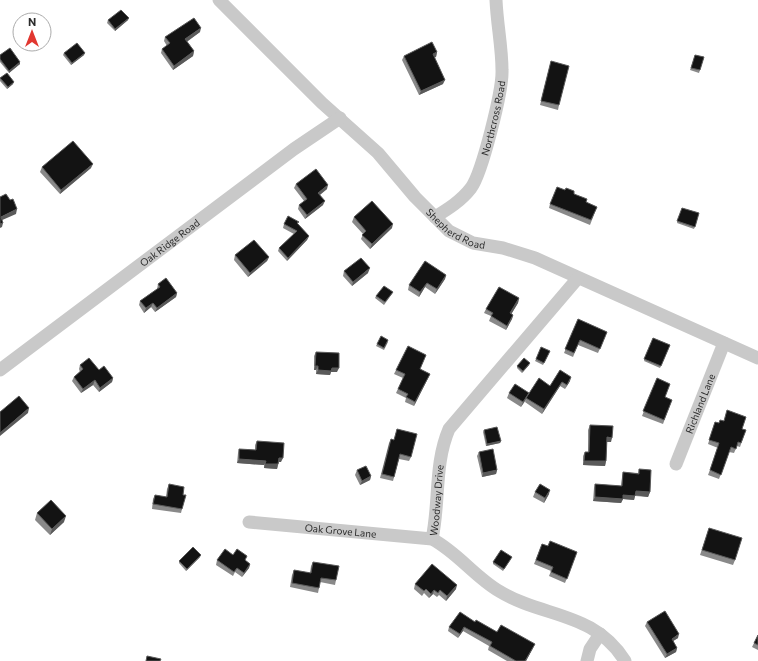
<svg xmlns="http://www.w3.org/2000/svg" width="758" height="661" font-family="Commissioner,sans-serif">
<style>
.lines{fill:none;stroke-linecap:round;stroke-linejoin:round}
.minor{stroke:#c9c9c9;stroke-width:13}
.wall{fill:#898989}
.shaded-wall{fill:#5a5a5a}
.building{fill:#131313;stroke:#5a5a5a}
.labels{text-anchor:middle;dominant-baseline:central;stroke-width:4;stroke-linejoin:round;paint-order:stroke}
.street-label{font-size:10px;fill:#2c2c2c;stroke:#fff}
</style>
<rect width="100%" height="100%" fill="#fff"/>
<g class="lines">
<g class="minor">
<path id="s1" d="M219 0 322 103 378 153 415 197 449 231 473 243 503 248 535 258 758 358"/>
<path id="s2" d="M435 217C448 209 461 201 471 188 482 173 503 90 502 70 502 47 497 24 496 0"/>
<path id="s3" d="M0 370 294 149 340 118"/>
<path id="s4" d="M676 464 724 343"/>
<path id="s5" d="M249 522 432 539C457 552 475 577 499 591 543 618 594 611 625 661"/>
<path id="s6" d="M432 539C440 502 434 464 449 429L578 278"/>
<path d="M587 661 590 649 600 634"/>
</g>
</g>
<path class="wall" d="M108 20H128L115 31 107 23Z
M200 32 187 41 194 51 193 56 173 70 161 53 162 49 167 46 164 41 165 37Z
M437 52 436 57H434L443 84 419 95 402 60 404 56Z
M64 53 84 55 71 65 63 55Z
M0 55 20 64 9 73 0 62Z
M695 55 704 57 699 73 690 70Z
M551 61 559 105 558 110 540 105Z
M0 78 13 84 7 89 0 81Z
M42 167 91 168 60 194 40 172Z
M296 184 327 189 320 195 323 205 305 219 298 209 299 205 304 201 294 188Z
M574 194 586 202 597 207 590 225 549 208 550 204Z
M682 208 699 213 694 229 677 223Z
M354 217 392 228 370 249 361 239 363 234 352 222Z
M284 224H298L309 236 307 240 287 261 278 251 279 248 294 234 283 228Z
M235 255 269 257 267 261 248 277 234 260Z
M344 271 368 273 352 286 343 276Z
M446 275 445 279 435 294 425 287 419 297 408 290 409 285Z
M158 284 177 293 176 297 155 312 151 307 144 313 139 305 140 301 157 289Z
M393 292 392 294 384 305 375 298 376 296Z
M519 298 518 303 511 314 513 315 512 319 506 330 489 321 491 316 484 313 486 309Z
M578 319 607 332 598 353 578 345 573 357 564 353Z
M653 338 670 345 660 368 644 361Z
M388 342 384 350 376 346 377 344Z
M316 352 337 372H331L330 375 316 374V370H314V356Z
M549 353 543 365 535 361 536 359Z
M426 355 420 369 430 374 414 406 405 402 406 398 396 393 403 378 394 374 396 370Z
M80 365 99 370 113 378 112 382 99 392 93 385 81 393 72 381 74 377 80 372 79 369Z
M529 365 522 373 517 368V366Z
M560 370 570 381 565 389 560 386 542 414 525 402 526 400 521 407 507 398 509 393 528 396 550 386Z
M657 378 665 397 672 400 663 424 642 416Z
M715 422 746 430 740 447 737 446 734 453 729 452 719 479 708 475 718 448 708 444Z
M590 425 611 442H607L606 461 605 466 583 465V456L585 452H588V430Z
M397 429 411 457 409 461 399 459 393 481 380 478 389 443 391 439 394 440Z
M484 430 501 441 500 443 486 446 483 432Z
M257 441 281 462H279L277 469 264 468V465L237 463 238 453 239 449 255 450V445Z
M479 452 497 470 496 474 482 477 477 456Z
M639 469 650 492 648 497 635 496 634 500 623 499 621 503 593 501 594 488 595 484 621 486 622 477 623 472 638 473Z
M357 470 371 476 370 480 360 485 355 475Z
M169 484 183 495 182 509 181 513 152 509 153 499 155 495 166 497 167 489Z
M535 492 549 494 544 503 533 497Z
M37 513 64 522 50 535 35 520Z
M709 528 735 560 733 565 700 555Z
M542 544 548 546 577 552 565 583 549 576 551 571 534 564Z
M233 555 246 561 250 564 249 568 242 577 235 572 233 576 216 565 217 560Z
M200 557 186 571 179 563V561Z
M511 559 503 571 493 564V562Z
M313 562 336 580 335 585 320 582 319 588 318 593 290 587 292 575 294 570 310 573 311 566Z
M415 584 456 589 446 601 439 595 437 597 433 594 429 598 424 593 422 596 414 589Z
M475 622 533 648 526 661H507L488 650 489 646 463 631 458 638 448 631 449 627Z
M647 622 678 638 673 641 677 648 676 652 665 658 645 626Z
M758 635V650L752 647Z"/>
<path class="shaded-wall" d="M129 18 128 20 115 31V29Z
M201 28 200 32 184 44 185 39Z
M194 51 193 56 173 70 174 66Z
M437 52 436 57 431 59 433 54Z
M85 53 84 55 71 65 72 63Z
M20 62V64L9 73V71Z
M445 80 443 84 419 95 421 91Z
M14 82 13 84 7 89 8 87Z
M93 164 91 168 60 194 61 190Z
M328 185 327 189 317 197 318 193Z
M325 201 323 205 305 219 307 215Z
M17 209 16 214 0 221 1 217Z
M3 223 2 227 0 228V224Z
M393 224 392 228 370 249 372 244Z
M309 236 307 240 287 261 288 258Z
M269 257 267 261 248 277 250 273Z
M370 268 368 273 352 286 353 282Z
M446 275 445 279 435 294 437 289Z
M427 283 425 287 419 297 420 292Z
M177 293 176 297 155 312 157 308Z
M519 298 518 303 509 318 510 313Z
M153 303 151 307 144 313 146 308Z
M513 315 512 319 506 330 507 326Z
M530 363 529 365 522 373 523 371Z
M315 366H318L316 370H314Z
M332 368H339L337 372H331L330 375 316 374 318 370Z
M430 374 414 406 415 402Z
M571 377 570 381 565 389Z
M113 378 112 382 99 392 100 388Z
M95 380 93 385 81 393 83 389Z
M562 382 560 386 542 414 544 409Z
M529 393 527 397 521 407 523 402Z
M29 408 28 413 0 436V433Z
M607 437 612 438 611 442H605Z
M501 441 500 443 486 446 487 444Z
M279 458H283L281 462H277Z
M239 459 266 461 264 465 237 463Z
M584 461H606L605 466 583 465Z
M265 464H278L277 469 264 468Z
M497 470 496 474 482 477 483 473Z
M371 476 370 480 360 485 362 481Z
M550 490 549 494 544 503 545 498Z
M636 491 650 492 648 497 634 495Z
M623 495 635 496 634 500 623 499 621 503 593 501 595 497Z
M66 516 64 522 50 535 52 529Z
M201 555 200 557 186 571 187 569Z
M250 564 249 568 242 577 244 573Z
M457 585 456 589 446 601 447 596Z
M434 590 433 594 429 598 431 594Z
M464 627 463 631 458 638 460 634Z
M679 634 678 638 670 643 672 639Z
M535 644 533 648 526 661H525Z
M677 648 676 652 665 658 667 654Z"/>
<path class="building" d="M121 10 129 18 115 29 108 20Z
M194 18 201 28 185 39 194 51 174 66 162 49 170 43 165 37Z
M432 42 437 52 433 54 445 80 421 91 404 56Z
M77 43 85 53 72 63 64 53Z
M10 48 20 62 9 71 0 59V55Z
M695 55 704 57 700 70 691 68Z
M551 61 569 66 559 105 541 101Z
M7 73 14 82 8 87 0 78Z
M73 141 93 164 61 190 42 167Z
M316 169 328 185 318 193 325 201 307 215 299 205 307 199 296 184Z
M557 187 565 190 566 188 574 191V194L587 199 586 202 597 207 591 220 550 204Z
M6 194 10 200 13 199 17 209 1 217 3 223 0 224V197Z
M372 201 393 224 372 244 362 235 366 231 354 217Z
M682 208 699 213 695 227 677 221Z
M288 216 299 222 297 223 309 236 288 258 279 248 297 231 284 224Z
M254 240 269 257 250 273 235 255Z
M361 258 370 268 353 282 344 271Z
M425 261 446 275 437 289 427 283 420 292 409 285Z
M166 278 177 293 157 308 153 303 146 308 140 301 160 287 158 284Z
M384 286 393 292 385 302 376 296Z
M499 287 519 298 510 313 513 315 507 326 491 316 493 313 486 309Z
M578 319 607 332 600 349 580 340 574 353 565 349Z
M381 336 388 340 384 348 377 344Z
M653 338 670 345 661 366 644 359Z
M408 346 426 355 420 369 430 374 415 402 406 397 408 394 398 389 405 374 396 370Z
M541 347 550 351 544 363 536 359Z
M316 352 339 353V368H332L331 371 318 370V366H315Z
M89 358 99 370 104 366 113 378 100 388 95 380 83 389 74 377 83 369 80 365Z
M524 358 530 363 523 371 517 366Z
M560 370 571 377 567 385 562 382 544 409 526 398 539 378 550 386Z
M657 378 670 384 665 397 672 400 664 420 643 411Z
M515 384 529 393 523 402 509 393Z
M19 396 29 408 0 433V412Z
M727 410 746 417 742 429 746 430 741 443 738 442 736 449 731 447 721 475 710 470 719 443 709 440 715 422 719 423 720 420 724 421Z
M590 425 613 426 612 438 607 437 606 461H584L585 452H589Z
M497 427 501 441 487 444 484 430Z
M397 429 417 434 411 457 400 454 394 477 382 474 391 439 394 440Z
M257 441 284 443 283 458H279L278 464H265L266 461 239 459V449L256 450Z
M493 449 497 470 483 473 479 452Z
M366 466 371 476 362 481 357 470Z
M639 469 651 470 650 492 636 491 635 496 623 495V499L595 497V484L622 486 623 472 639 474Z
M169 484 184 487 183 495H186L182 509 153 504 155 495 167 497Z
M540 484 550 490 545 498 535 492Z
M51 500 66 516 52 529 37 513Z
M709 528 742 538 735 560 702 550Z
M550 541 577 552 567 579 551 572 553 567 536 560 542 544 548 546Z
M193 547 201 555 187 569 179 561Z
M225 549 233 555 237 549 247 556 245 560 250 564 244 573 237 568 234 572 217 560Z
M501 550 512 557 504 569 493 562Z
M313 562 339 566 336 580 321 578 319 588 292 583 294 570 311 573Z
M432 564 457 585 447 596 440 590 438 593 434 590 431 594 426 589 424 591 415 584Z
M665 611 679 634 672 639 677 648 667 654 647 622Z
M460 612 475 622 476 620 497 632 501 625 535 644 525 661H516L490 646 492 642 464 627 460 634 449 627Z
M758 635V645L754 643Z
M147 656 161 659 160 661H146Z"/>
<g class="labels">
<g class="street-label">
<text stroke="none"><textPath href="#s2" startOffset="120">Northcross Road</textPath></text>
<text stroke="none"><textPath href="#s1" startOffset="331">Shepherd Road</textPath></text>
<text stroke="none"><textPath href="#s3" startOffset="212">Oak Ridge Road</textPath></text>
<text stroke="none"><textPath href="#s4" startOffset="65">Richland Lane</textPath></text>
<text stroke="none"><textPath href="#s6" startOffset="39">Woodway Drive</textPath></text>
<text stroke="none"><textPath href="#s5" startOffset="92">Oak Grove Lane</textPath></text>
</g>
</g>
<g transform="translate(32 32)"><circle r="19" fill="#ffffff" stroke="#ababab"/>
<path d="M0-3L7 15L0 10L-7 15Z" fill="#e13730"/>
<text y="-6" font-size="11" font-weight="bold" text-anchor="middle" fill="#2c2c2c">N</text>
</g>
</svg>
